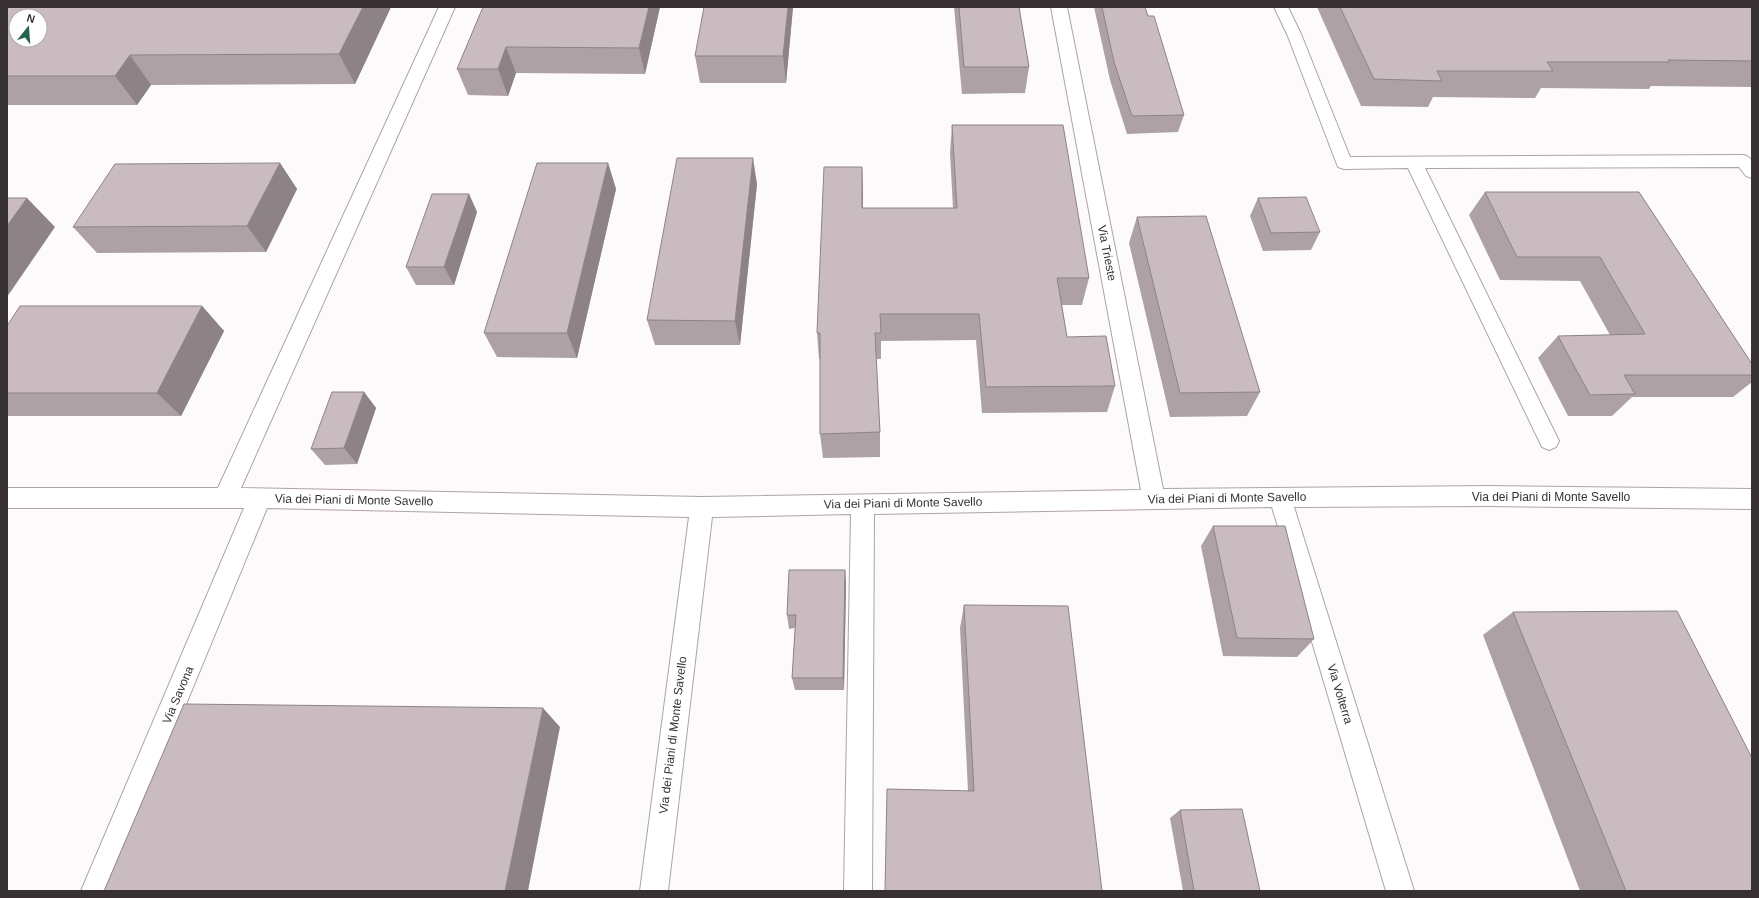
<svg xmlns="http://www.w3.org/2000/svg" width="1759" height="898" font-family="Arial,sans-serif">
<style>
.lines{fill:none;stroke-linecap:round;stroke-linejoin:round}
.service-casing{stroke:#b0a2a7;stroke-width:2}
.minor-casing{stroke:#b0a2a7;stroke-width:2}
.service{fill:#fff;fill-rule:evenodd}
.minor{fill:#fff;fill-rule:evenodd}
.wall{fill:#aea1a6}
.shaded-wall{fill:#8d8387}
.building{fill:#cabbc1;stroke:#8d8387;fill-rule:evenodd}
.labels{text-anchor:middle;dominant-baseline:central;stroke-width:3.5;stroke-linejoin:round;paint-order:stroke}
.street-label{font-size:12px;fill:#373133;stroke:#fff}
</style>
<rect width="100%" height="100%" fill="#fdfafb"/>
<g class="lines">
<defs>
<path id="service" d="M1274 7H1288L1301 34 1350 157 1744 155C1756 159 1752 167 1752 178L1746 176 1739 167 1425 168 1559 441 1556 447 1549 450 1542 447 1408 168 1344 169 1338 167 1287 34Z"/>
<path id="minor" d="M439 7H455L241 488 702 497 1141 490 1051 7H1067L1163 489 1489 486 1752 489V509L1489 506 1294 507 1414 891H1386L1272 507 874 514 872 891H844L851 514 712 517 668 891H640L689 517 267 508 109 891H81L244 508H7V488H218Z"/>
</defs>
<use href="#service" class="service-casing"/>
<use href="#minor" class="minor-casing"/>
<use href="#service" class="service"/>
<use href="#minor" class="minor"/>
</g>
<path class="wall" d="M7 7H391L355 84 151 85 137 105H7Z
M483 7H660L645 74 516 73 508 96 468 95 457 69Z
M793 7 786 83H700L695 56Z
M954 7H1019L1029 67 1025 93 962 94Z
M1094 7H1145L1184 115 1178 132 1127 134 1110 80Z
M1317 7H1752V87L1651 86 1649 89 1541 88 1535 98 1433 97 1428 107 1361 106Z
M952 125 1089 278 1082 305H1062L1067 337 1115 386 1107 412 982 413 976 340 881 341V359H876L880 432V457L823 458 820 434V359H819L817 333 862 167 863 208H953L950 153Z
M280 163 297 189 266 252 97 253 73 227Z
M608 163 616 189 577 358 497 357 484 333Z
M757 184 740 345H655L647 320Z
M1485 192H1639L1752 364V382L1733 397H1632L1612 416H1568L1538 358 1558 336 1610 335 1580 281 1500 280 1469 215Z
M469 194 477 212 454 285H416L406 267Z
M1258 198 1320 232 1311 250 1263 251 1250 216Z
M1137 217 1260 392 1247 416 1170 417 1129 243Z
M202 306 224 331 181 416H7V326Z
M364 392 376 408 357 464 325 465 311 449Z
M1213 526 1314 639 1297 657 1223 656 1201 546Z
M845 570 846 584 844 690H795L792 678 795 628 789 629 787 615Z
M964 605 1102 891 968 791 960 628Z
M1513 612 1752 891H1580L1483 635Z
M1180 810 1260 891H1183L1170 818Z"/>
<path class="shaded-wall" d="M363 7H391L355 84 339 54Z
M649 7H660L645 74 639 48Z
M788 7H793L786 83 783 56Z
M506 47 516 73 508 96 498 69Z
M130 55 151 85 137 105 115 76Z
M753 158 757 184 740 345 735 321Z
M280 163 297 189 266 252 247 226Z
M608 163 616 189 577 358 567 333Z
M862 167 863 195 862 236Z
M469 194 477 212 454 285 444 267Z
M27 198 55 227 7 297V226Z
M202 306 224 331 181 416 157 393Z
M364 392 376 408 357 464 344 448Z
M845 570 846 584 844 690 843 678Z
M543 708 560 727 528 891H505Z"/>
<path class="building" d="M7 7H363L339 54 130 55 115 76H7ZM16 16H40V40H16Z
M483 7H649L639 48 506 47 498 69H457Z
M704 7H788L783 56H695Z
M959 7H1019L1029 67H964Z
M1102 7H1145L1148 16H1154L1184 115 1132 116 1114 62Z
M1340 7H1752V61L1668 60 1670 62H1547L1553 71H1437L1442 81 1374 79Z
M952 125H1063L1089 278H1057L1067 337 1106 336 1115 386 986 387 979 314H880L881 333H875L880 432 820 434V333H817L824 167H862V208H957Z
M677 158H753L735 321 647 320Z
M280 163 247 226 73 227 115 164Z
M537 163H608L567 333H484Z
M1485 192H1639L1752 364V375H1624L1635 394 1590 395 1558 336 1645 334 1600 257H1517Z
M432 194H469L444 267H406Z
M1306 197 1320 232 1271 233 1258 198Z
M7 198H27L7 226Z
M1206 216 1260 392 1180 393 1137 217Z
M20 306H202L157 393H7V326Z
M332 392H364L344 448 311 449Z
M1213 526H1285L1314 639 1237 638Z
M789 570H845L843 678H792L796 615H787Z
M964 605 1068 606 1102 891H885L887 789 974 791Z
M1677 611 1752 758V891H1626L1513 612Z
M184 704 543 708 505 891H104Z
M1242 809 1260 891H1194L1180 810Z"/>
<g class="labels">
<g class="street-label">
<text transform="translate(1107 253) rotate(79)">Via Trieste</text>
<text x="1551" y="497">Via dei Piani di Monte Savello</text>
<text transform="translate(1227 498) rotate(-1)">Via dei Piani di Monte Savello</text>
<text transform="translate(354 500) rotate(1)">Via dei Piani di Monte Savello</text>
<text transform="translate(903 503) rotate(-1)">Via dei Piani di Monte Savello</text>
<text transform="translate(1340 694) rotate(73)">Via Volterra</text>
<text transform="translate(178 695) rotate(-67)">Via Savona</text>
<text transform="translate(673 735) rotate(-83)">Via dei Piani di Monte Savello</text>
</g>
</g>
<rect width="1759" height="898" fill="none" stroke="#373133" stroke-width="16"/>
<g transform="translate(28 28) rotate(17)"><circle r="19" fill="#ffffff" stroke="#afadad"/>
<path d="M0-3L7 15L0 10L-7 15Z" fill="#26634f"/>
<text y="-6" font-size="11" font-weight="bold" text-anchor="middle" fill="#373133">N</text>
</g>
</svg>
